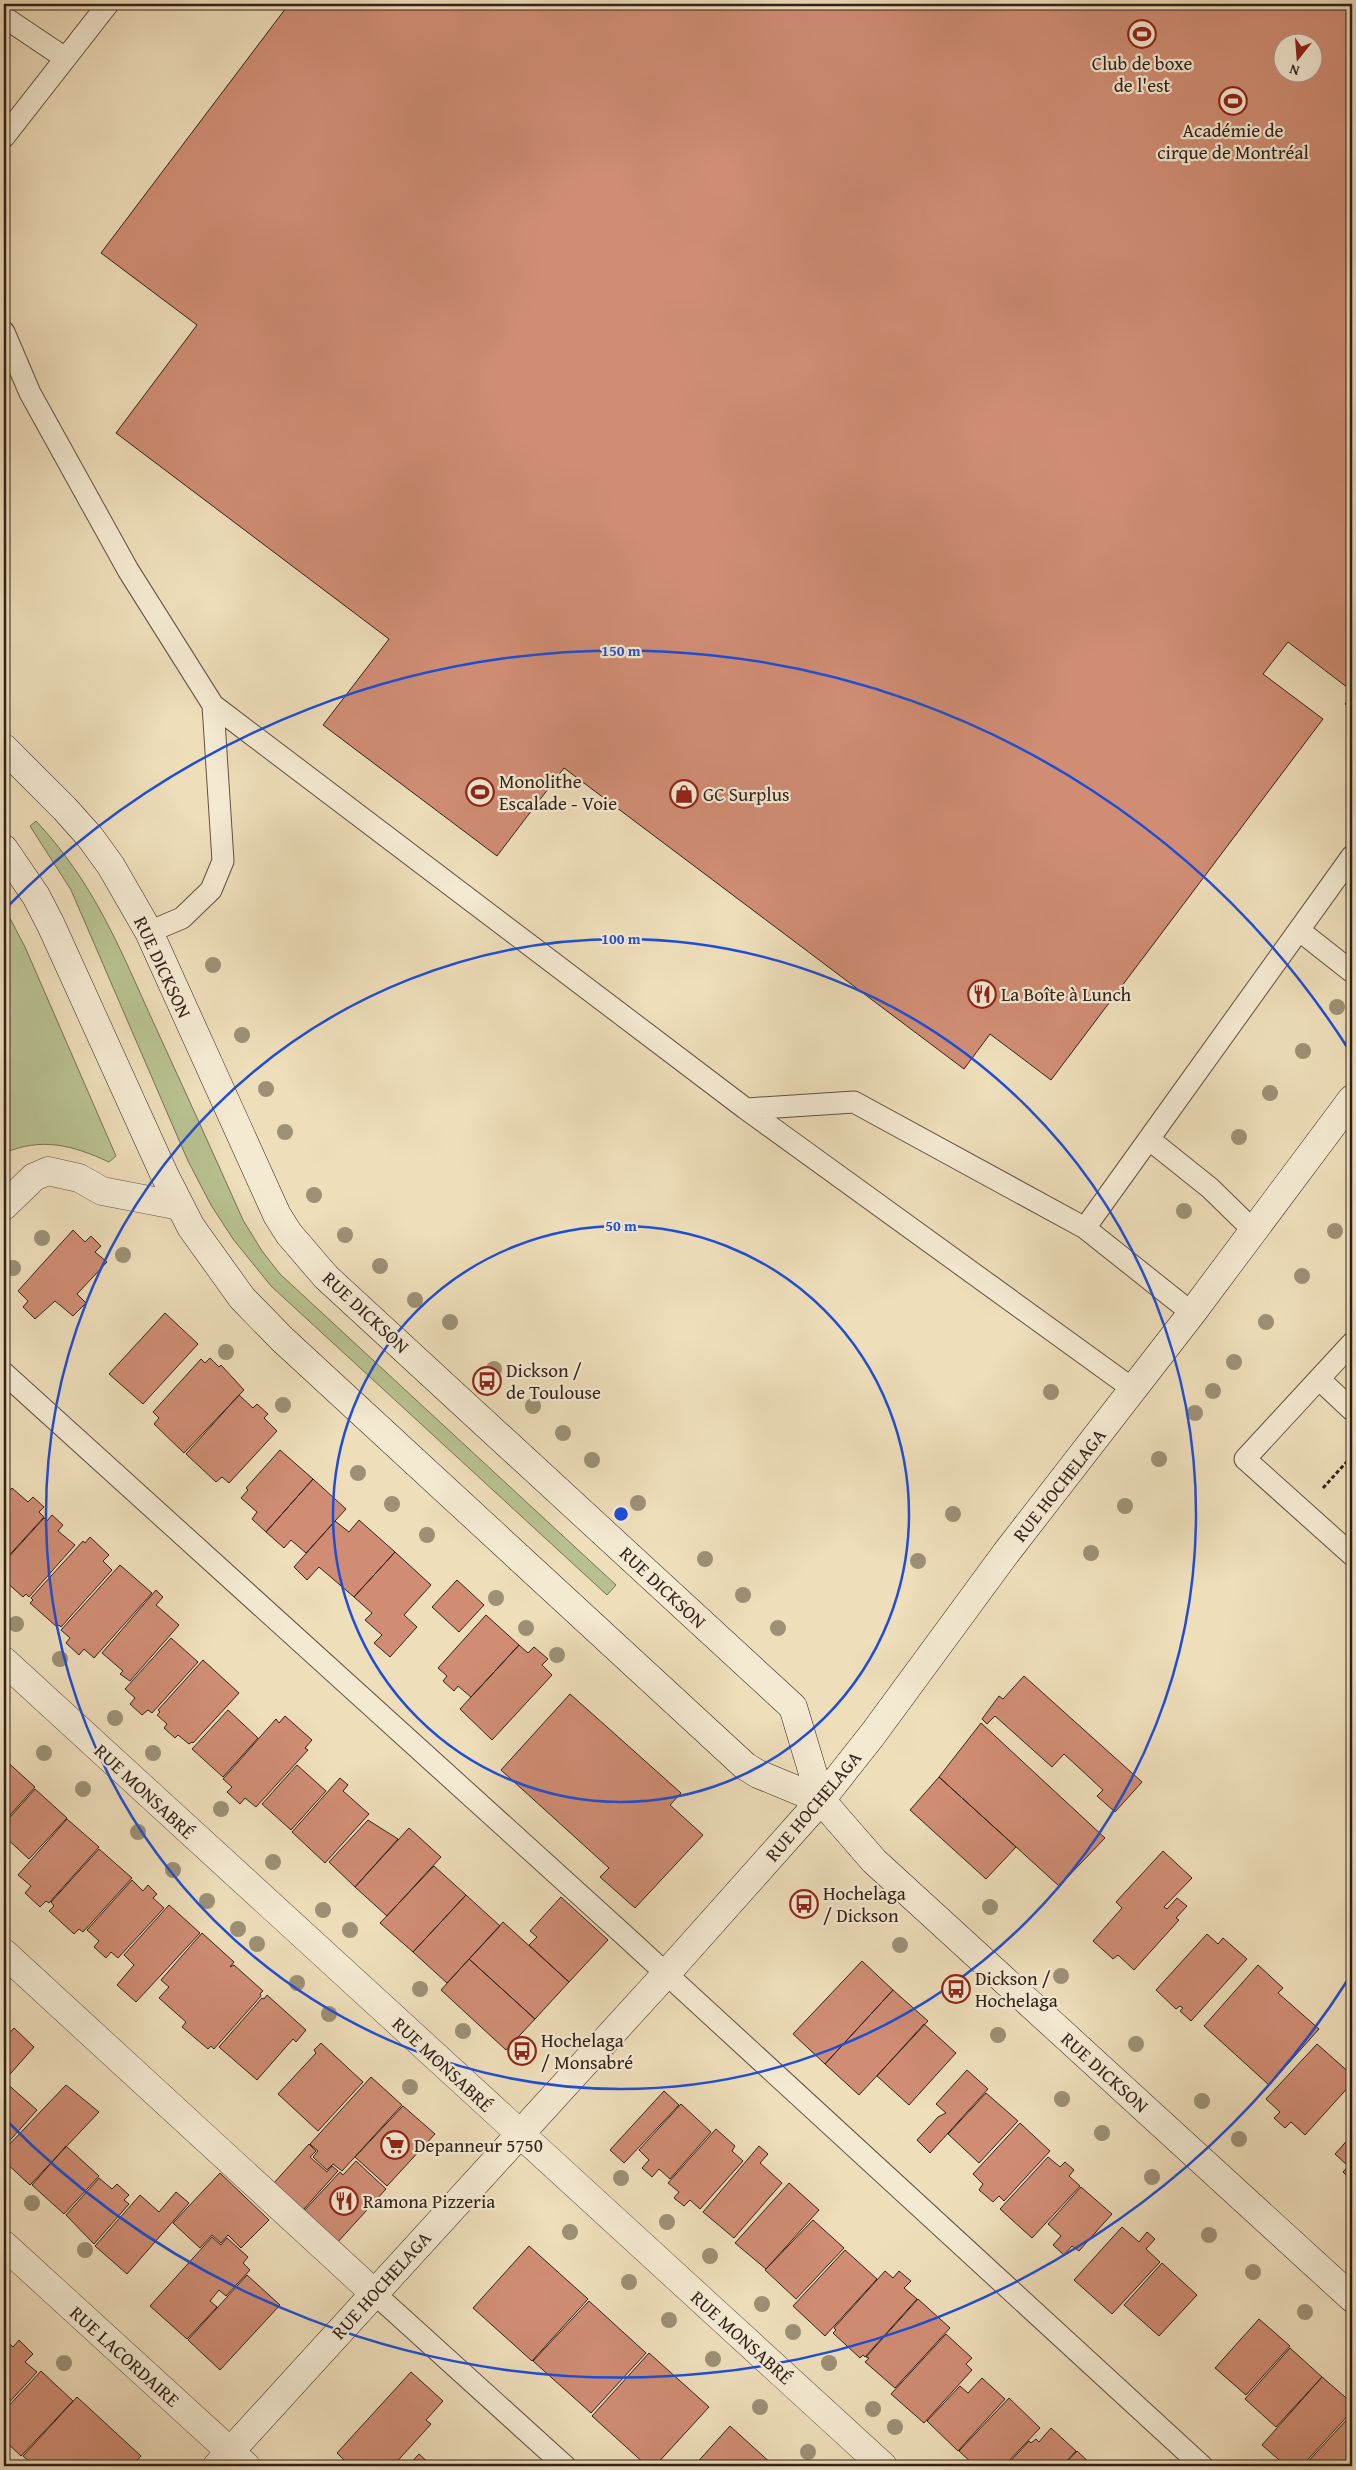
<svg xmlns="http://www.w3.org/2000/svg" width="1356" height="2470" font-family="'Gentium Book Plus',serif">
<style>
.green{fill:#b8c190;stroke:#757155}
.building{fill:#d08d74;stroke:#32211a;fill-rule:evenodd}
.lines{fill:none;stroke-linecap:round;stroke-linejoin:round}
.lane-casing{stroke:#615042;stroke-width:23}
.street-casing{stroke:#615042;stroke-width:29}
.secondary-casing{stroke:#32211a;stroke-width:29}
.path{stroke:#32211a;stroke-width:3;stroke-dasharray:4 2.5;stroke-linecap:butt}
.lane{stroke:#f4ead2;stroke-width:21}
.street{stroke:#f4ead2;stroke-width:28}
.secondary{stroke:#f4ead2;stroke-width:28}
.tree{fill:#9d9075}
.ring{fill:none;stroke:#1d4ed8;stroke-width:2.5}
.labels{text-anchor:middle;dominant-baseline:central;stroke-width:4.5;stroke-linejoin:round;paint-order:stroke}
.poi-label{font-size:19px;fill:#32211a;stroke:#f4ead2;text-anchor:start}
.street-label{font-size:19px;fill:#32211a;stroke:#f4ead2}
.centre{fill:#1d4ed8;stroke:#f4ead2;stroke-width:2.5}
.ring-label{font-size:15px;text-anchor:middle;font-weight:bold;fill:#1d4ed8;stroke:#f4ead2;stroke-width:4.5;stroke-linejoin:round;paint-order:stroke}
</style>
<rect width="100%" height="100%" fill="#eedeba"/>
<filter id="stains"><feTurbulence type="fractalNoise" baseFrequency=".004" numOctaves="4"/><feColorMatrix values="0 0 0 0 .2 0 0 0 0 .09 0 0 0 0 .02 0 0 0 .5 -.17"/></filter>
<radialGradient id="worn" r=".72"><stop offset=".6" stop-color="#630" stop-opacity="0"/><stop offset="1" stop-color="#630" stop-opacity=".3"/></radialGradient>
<path class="green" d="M36 821C95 884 120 949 155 1026 185 1091 214 1155 243 1220L262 1251 280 1274 616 1585 607 1595 271 1286 233 1239 211 1205 188 1161 71 890 30 826Z
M4 907 25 947 116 1156 109 1162C72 1145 42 1137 4 1153Z"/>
<path class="building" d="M289 4H1352V691L1288 642 1263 674 1323 719 1051 1080 990 1034 964 1069 564 768 497 856 323 725 389 639 116 433 197 325 101 253ZM1284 42H1314V72H1284Z
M1352 695V710L1345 704Z
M73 1230 85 1242 91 1236 101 1246 95 1252 107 1262 77 1294 86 1303 73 1316 55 1301 35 1319 23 1307 28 1301 18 1291Z
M165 1313 198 1344 143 1404 109 1374Z
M210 1358 219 1367 221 1365 244 1390 184 1453 154 1424 159 1418 153 1412 201 1359 205 1363Z
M239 1395 253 1408 257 1404 268 1414 264 1418 277 1431 229 1483 222 1477 216 1482 186 1454Z
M280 1450 313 1479 266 1532 252 1519 257 1512 241 1498 248 1490 246 1488Z
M313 1479 346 1509 306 1553 291 1540 284 1548 266 1532Z
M12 1488 28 1502 33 1497 44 1507 39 1512 44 1517 4 1561V1497Z
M52 1515 63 1525 58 1531 75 1545 29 1597 26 1594 23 1597 4 1580V1562L44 1518 47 1521Z
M359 1520 395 1552 354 1597 319 1567 307 1580 294 1567 335 1521 349 1532Z
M90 1537 109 1555 103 1561 112 1570 61 1627 59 1625 57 1627 30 1603 33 1600 31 1598 83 1541 85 1543Z
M395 1552 431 1585 404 1615 417 1627 390 1657 374 1643 382 1635 365 1620 372 1613 354 1597Z
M120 1565 152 1593 94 1658 84 1649 79 1655 66 1643 70 1638 61 1630Z
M457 1580 484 1605 459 1632 432 1607Z
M156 1590 163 1597 156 1605 179 1625 130 1681 120 1674 123 1671 102 1653Z
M486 1615 519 1645 471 1697 458 1686 454 1691 443 1681 447 1676 438 1668Z
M171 1638 198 1662 152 1713 148 1710 142 1715 130 1704 135 1698 125 1689Z
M519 1645 528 1653 534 1647 548 1659 542 1665 552 1675 492 1740 460 1709Z
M203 1660 239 1693 193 1743 192 1742 189 1744 178 1735 175 1738 164 1728 167 1724 157 1715 160 1712 158 1710Z
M1024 1676 1142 1782 1115 1812 1097 1796 1103 1790 1064 1754 1052 1767 995 1716 987 1724 982 1719 999 1696 1003 1699Z
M570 1694 681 1793 670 1805 703 1835 635 1908 600 1877 609 1868 501 1770Z
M228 1710 258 1738 223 1777 192 1749Z
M285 1716 312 1740 305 1748 308 1750 256 1807 245 1798 240 1804 227 1792 232 1787 223 1779 276 1719 279 1723Z
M981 1723 1105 1838 1059 1886 939 1777Z
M4 1759 35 1787 4 1822Z
M297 1765 326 1791 291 1830 262 1804Z
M939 1777 1016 1847 986 1879 910 1810Z
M340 1778 348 1785 343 1791 369 1814 325 1863 292 1832Z
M35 1789 67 1818 29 1859 4 1836V1824Z
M67 1819 99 1847 49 1903 46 1901 40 1907 25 1893 31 1886 18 1875Z
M368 1820 398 1839 355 1887 329 1862Z
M409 1828 441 1857 387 1916 355 1887Z
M99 1849 132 1878 83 1932 79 1929 74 1934 49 1911 54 1906 51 1902Z
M1163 1851 1192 1878 1164 1907 1167 1909 1177 1898 1187 1906 1176 1918 1179 1920 1134 1970 1118 1955 1113 1959 1093 1941 1122 1908 1116 1902Z
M434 1866 466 1895 413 1952 380 1923Z
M132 1880 143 1891 148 1885 157 1894 153 1898 164 1908 118 1958 111 1952 106 1958 94 1947 99 1941 87 1930Z
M466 1895 500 1926 447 1983 413 1952Z
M561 1897 608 1940 569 1982 529 1945 537 1937 530 1931Z
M169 1905 200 1933 136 2002 117 1985 134 1965 124 1955Z
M503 1922 569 1982 535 2019 469 1959Z
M202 1933 234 1962 230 1967 234 1965 263 1991 260 1994 261 1996 214 2049 211 2046 208 2049 182 2027 186 2022 159 1998 169 1987 161 1980Z
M1207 1934 1218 1944 1223 1938 1247 1959 1191 2021 1180 2011 1183 2008 1180 2006 1176 2009 1156 1990Z
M469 1959 535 2019 506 2050 441 1990Z
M862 1961 893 1990 825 2064 793 2034Z
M1258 1965 1283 1988 1278 1993 1319 2029 1269 2085 1204 2026Z
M893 1990 928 2021 859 2095 825 2064Z
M267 1995 306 2030 296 2042 293 2039 257 2080 219 2047 262 1998 264 1999Z
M924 2024 956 2053 909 2105 877 2076Z
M14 2028 34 2047 4 2081V2039Z
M321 2043 363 2082 318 2131 278 2094 316 2053 314 2050Z
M1317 2044 1352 2075V2083L1305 2135 1291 2122 1285 2128 1274 2118 1280 2112 1266 2099Z
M967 2070 988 2089 930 2153 917 2140 938 2117 946 2113 936 2104Z
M371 2077 402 2105 342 2171 333 2164 327 2170 313 2157 318 2151 310 2144Z
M5 2082 37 2110 4 2147V2083Z
M66 2085 99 2112 30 2185 4 2161V2150Z
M664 2091 679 2105 624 2163 610 2150Z
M986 2093 1018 2121 979 2163 948 2134Z
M681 2104 711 2132 670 2179 659 2169 652 2177 642 2168 649 2160 639 2150Z
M403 2106 435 2134 387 2186 355 2157Z
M1020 2123 1050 2151 1004 2201 999 2196 993 2202 979 2190 983 2184 973 2174Z
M716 2129 735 2146 732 2151 743 2161 700 2209 690 2200 684 2206 674 2198 679 2192 668 2183Z
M1352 2135V2181L1343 2172 1348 2166 1335 2154Z
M309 2144 316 2151 310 2157 327 2172 332 2166 338 2171 303 2210 273 2184Z
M66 2146 99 2176 64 2214 32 2185Z
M759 2146 768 2154 760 2163 782 2183 734 2238 703 2212Z
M1048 2157 1060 2167 1065 2162 1074 2170 1069 2176 1080 2186 1032 2238 1000 2209Z
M356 2161 386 2189 336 2244 302 2213 340 2172 343 2175Z
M220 2173 269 2220 241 2248 228 2235 221 2243 212 2235 200 2248 173 2223Z
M99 2178 112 2189 117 2184 129 2195 124 2200 129 2204 94 2244 66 2215Z
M789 2183 819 2210 766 2269 735 2243Z
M1081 2187 1112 2214 1079 2251 1072 2246 1064 2255 1053 2245 1061 2236 1048 2224Z
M176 2192 189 2203 127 2274 95 2246 140 2195 159 2212Z
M813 2220 844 2248 796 2299 765 2270Z
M1122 2227 1139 2242 1147 2232 1155 2239 1146 2249 1160 2262 1112 2314 1074 2280Z
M212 2237 221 2245 227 2238 248 2257 243 2263 250 2270 226 2296 219 2290 210 2301 217 2307 187 2339 150 2306Z
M529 2246 588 2299 532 2361 473 2308Z
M845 2250 877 2279 825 2336 793 2306Z
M1162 2263 1197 2295 1159 2336 1124 2305Z
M885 2271 893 2278 899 2271 911 2281 904 2288 917 2299 865 2357 863 2355 860 2358 833 2333 836 2330 834 2328Z
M247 2275 280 2305 220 2370 188 2340Z
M918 2299 950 2328 895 2388 865 2362 869 2358 866 2357Z
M589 2301 646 2353 591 2413 533 2361Z
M1259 2319 1290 2346 1246 2395 1215 2368Z
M946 2334 972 2358 966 2364 972 2370 924 2423 891 2394Z
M4 2339 13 2347 19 2340 33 2354 25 2362 37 2372 4 2408Z
M1290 2348 1322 2377 1276 2427 1245 2399Z
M649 2353 709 2407 655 2466H647L592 2416Z
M41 2371 73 2401 21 2456 4 2440V2411Z
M411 2372 443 2401 426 2420 431 2424 393 2466H350L337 2453Z
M1322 2377 1352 2403V2411L1302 2466H1286L1262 2445Z
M982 2378 1005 2399 958 2451 927 2421 960 2386 968 2393Z
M77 2397 141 2456 132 2466H35L23 2456Z
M1009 2398 1040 2428 1004 2466H975L959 2451Z
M1352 2414V2466H1304Z
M730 2426 774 2466H694Z
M1051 2428 1076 2451 1062 2466H1006L1029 2441 1031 2443 1036 2439 1039 2442Z
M1077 2451 1093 2466H1063Z
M419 2454 432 2466H408Z
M438 2460 446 2466H432Z"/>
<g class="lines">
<defs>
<path id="lane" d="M4 17 65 58
M4 137 108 4
M4 332 30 393 128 570 213 705 746 1109 1133 1389
M1300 931 1352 972
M149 932 182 918 211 890 223 861 213 705
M746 1109 854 1102 1085 1228 1192 1313
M1150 1140 1210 1188 1253 1230
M1085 1228 1352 856
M1352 1343 1245 1459 1352 1555
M4 1373 623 1934 1202 2466
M1319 1379 1352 1410
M374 2293 565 2466"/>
<path id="street" d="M4 1206 34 1177 48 1171 79 1178 102 1191 180 1206
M4 1661 883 2466
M4 1953 374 2293
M4 2245 246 2466"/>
<path id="secondary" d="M4 748 65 809 90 837 111 866 149 932 277 1215 289 1234 326 1277 793 1707 821 1800 874 1861 1352 2298
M4 849 36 896 51 925 164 1174 191 1227 242 1298 282 1339 745 1766 758 1774 821 1800
M217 2466 666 1974 821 1800 873 1734 1006 1553 1192 1313 1352 1099"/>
</defs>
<use href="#lane" class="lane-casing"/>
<use href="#street" class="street-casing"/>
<use href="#secondary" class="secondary-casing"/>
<path class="path" d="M1323 1488 1352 1456"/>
<use href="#lane" class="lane"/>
<use href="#street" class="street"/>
<use href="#secondary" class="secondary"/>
</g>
<g class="tree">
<circle cx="213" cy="965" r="8"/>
<circle cx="1337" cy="1007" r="8"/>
<circle cx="242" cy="1035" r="8"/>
<circle cx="1303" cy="1051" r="8"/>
<circle cx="266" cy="1089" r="8"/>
<circle cx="1270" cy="1093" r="8"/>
<circle cx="285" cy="1132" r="8"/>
<circle cx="1239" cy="1137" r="8"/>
<circle cx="314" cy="1195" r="8"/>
<circle cx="1184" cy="1211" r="8"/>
<circle cx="1335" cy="1231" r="8"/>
<circle cx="345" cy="1235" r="8"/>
<circle cx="42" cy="1238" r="8"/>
<circle cx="123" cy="1255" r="8"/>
<circle cx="380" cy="1266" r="8"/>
<circle cx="13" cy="1268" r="8"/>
<circle cx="1302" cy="1276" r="8"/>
<circle cx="415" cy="1300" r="8"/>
<circle cx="450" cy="1322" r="8"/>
<circle cx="1266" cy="1322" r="8"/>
<circle cx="226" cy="1352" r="8"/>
<circle cx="1234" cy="1362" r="8"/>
<circle cx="494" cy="1369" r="8"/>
<circle cx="1213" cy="1391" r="8"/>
<circle cx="1051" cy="1392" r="8"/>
<circle cx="283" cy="1405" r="8"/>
<circle cx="533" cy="1406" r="8"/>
<circle cx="1195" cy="1413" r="8"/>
<circle cx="563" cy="1433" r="8"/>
<circle cx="1159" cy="1459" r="8"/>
<circle cx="592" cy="1460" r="8"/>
<circle cx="358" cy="1473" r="8"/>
<circle cx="638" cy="1503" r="8"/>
<circle cx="392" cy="1504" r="8"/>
<circle cx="1125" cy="1506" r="8"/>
<circle cx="953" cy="1514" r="8"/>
<circle cx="427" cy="1535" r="8"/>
<circle cx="1091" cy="1553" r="8"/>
<circle cx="705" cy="1559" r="8"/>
<circle cx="918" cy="1561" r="8"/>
<circle cx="743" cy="1595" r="8"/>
<circle cx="496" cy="1598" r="8"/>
<circle cx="16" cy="1624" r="8"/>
<circle cx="526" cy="1628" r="8"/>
<circle cx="778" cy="1628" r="8"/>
<circle cx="557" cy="1655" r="8"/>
<circle cx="60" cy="1659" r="8"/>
<circle cx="115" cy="1718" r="8"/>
<circle cx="44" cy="1753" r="8"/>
<circle cx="153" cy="1753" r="8"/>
<circle cx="83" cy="1789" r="8"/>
<circle cx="221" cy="1809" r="8"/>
<circle cx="138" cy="1832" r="8"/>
<circle cx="273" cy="1862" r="8"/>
<circle cx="173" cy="1870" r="8"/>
<circle cx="207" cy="1901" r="8"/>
<circle cx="990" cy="1907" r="8"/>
<circle cx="323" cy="1910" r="8"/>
<circle cx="238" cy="1929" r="8"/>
<circle cx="350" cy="1930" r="8"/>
<circle cx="257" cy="1944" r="8"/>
<circle cx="900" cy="1945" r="8"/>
<circle cx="1061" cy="1976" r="8"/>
<circle cx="297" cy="1983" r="8"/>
<circle cx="420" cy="1989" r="8"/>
<circle cx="329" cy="2014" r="8"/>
<circle cx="463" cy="2031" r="8"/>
<circle cx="998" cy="2035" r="8"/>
<circle cx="1136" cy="2044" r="8"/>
<circle cx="410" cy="2087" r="8"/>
<circle cx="1062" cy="2099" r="8"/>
<circle cx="1202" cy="2101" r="8"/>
<circle cx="1102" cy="2133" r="8"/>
<circle cx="1239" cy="2139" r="8"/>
<circle cx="1152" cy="2177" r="8"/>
<circle cx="621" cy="2178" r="8"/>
<circle cx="32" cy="2203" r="8"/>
<circle cx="667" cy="2222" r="8"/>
<circle cx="570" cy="2232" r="8"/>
<circle cx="1209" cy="2235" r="8"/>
<circle cx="85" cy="2250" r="8"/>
<circle cx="710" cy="2256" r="8"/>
<circle cx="1253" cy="2272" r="8"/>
<circle cx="629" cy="2282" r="8"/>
<circle cx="762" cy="2304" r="8"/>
<circle cx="1305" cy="2312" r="8"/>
<circle cx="669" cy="2320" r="8"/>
<circle cx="793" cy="2332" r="8"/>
<circle cx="713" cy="2359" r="8"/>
<circle cx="64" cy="2363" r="8"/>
<circle cx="829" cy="2363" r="8"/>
<circle cx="760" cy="2407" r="8"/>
<circle cx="873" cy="2409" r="8"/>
<circle cx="895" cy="2427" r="8"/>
<circle cx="808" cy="2452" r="8"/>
</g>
<g class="ring">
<circle cx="621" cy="1514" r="288"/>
<circle cx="621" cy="1514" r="575"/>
<path d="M1349 1978A863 863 0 0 1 5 2119M5 909A863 863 0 0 1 1349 1050"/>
</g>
<defs>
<symbol id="stadium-ring" viewBox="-11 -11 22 22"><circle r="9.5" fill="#f4ead2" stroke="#8f2418" stroke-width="1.5"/><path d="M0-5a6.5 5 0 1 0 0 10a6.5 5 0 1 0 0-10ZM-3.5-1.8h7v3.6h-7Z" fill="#8f2418"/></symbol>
<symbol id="shop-ring" viewBox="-11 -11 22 22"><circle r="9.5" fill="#f4ead2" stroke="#8f2418" stroke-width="1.5"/><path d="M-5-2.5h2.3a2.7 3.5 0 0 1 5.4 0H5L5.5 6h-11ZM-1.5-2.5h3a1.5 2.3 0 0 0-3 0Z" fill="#8f2418"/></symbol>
<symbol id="restaurant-ring" viewBox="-11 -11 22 22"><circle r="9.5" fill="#f4ead2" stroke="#8f2418" stroke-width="1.5"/><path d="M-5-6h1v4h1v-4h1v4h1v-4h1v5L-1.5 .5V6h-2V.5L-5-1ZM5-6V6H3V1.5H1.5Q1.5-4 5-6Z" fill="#8f2418"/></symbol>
<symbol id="bus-ring" viewBox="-11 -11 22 22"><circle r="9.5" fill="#f4ead2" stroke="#8f2418" stroke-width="1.5"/><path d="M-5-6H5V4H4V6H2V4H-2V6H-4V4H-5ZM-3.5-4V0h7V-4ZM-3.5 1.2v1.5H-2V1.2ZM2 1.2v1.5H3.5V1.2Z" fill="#8f2418"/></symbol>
<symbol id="supermarket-ring" viewBox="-11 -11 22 22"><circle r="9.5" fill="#f4ead2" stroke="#8f2418" stroke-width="1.5"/><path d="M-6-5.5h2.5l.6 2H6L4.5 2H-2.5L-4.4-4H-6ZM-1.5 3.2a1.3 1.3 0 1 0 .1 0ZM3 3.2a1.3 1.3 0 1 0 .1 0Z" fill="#8f2418"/></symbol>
</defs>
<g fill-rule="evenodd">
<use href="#stadium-ring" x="1126" y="18" width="32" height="32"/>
<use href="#stadium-ring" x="1217" y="85" width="32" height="32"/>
<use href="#stadium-ring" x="464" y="776" width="32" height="32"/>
<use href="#shop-ring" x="668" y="778" width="32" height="32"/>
<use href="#restaurant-ring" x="966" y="978" width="32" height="32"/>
<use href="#bus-ring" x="471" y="1365" width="32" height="32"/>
<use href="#bus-ring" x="788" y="1888" width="32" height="32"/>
<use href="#bus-ring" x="940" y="1973" width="32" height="32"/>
<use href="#bus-ring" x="506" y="2035" width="32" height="32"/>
<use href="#supermarket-ring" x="379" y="2129" width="32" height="32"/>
<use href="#restaurant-ring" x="328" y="2185" width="32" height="32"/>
</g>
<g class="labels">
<g class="poi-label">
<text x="1142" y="63" text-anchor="middle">Club de boxe<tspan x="1142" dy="22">de l'est</tspan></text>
<text x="1233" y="130" text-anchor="middle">Académie de<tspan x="1233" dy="22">cirque de Montréal</tspan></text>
<text x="499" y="781">Monolithe<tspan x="499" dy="22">Escalade - Voie</tspan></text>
<text x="703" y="794">GC Surplus</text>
<text x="1001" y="994">La Boîte à Lunch</text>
<text x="506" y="1370">Dickson /<tspan x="506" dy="22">de Toulouse</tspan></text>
<text x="823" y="1893">Hochelaga<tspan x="823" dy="22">/ Dickson</tspan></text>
<text x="975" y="1978">Dickson /<tspan x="975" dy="22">Hochelaga</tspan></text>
<text x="541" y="2040">Hochelaga<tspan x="541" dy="22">/ Monsabré</tspan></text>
<text x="414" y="2145">Depanneur 5750</text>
<text x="363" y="2201">Ramona Pizzeria</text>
</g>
<g class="street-label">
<text transform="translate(163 967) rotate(65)">RUE DICKSON</text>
<text transform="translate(366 1312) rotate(43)">RUE DICKSON</text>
<text transform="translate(1059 1485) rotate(-52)">RUE HOCHELAGA</text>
<text transform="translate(663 1587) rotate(43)">RUE DICKSON</text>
<text transform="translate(145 1791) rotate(43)">RUE MONSABRÉ</text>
<text transform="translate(813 1806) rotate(-50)">RUE HOCHELAGA</text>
<text transform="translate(443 2064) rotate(43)">RUE MONSABRÉ</text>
<text transform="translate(1105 2072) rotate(42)">RUE DICKSON</text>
<text transform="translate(381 2285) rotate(-48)">RUE HOCHELAGA</text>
<text transform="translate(742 2337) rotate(42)">RUE MONSABRÉ</text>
<text transform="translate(125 2356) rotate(42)">RUE LACORDAIRE</text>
</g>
</g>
<circle cx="621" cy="1514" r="8" class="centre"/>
<g class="ring-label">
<text x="621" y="656">150 m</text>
<text x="621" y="944">100 m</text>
<text x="621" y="1231">50 m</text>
</g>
<rect width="1356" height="2470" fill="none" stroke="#eedeba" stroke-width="20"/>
<rect x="5" y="5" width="1346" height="2460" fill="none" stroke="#32211a" stroke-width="2.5"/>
<rect x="10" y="10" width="1336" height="2450" fill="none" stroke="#32211a"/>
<g transform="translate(1298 58) rotate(197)"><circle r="24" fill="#f4ead2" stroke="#a69a88"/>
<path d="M0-4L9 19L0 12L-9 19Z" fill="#8f2418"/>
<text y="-8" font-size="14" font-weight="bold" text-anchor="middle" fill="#32211a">N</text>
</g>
<rect width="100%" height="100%" filter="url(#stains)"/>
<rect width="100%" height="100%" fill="url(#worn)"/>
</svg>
